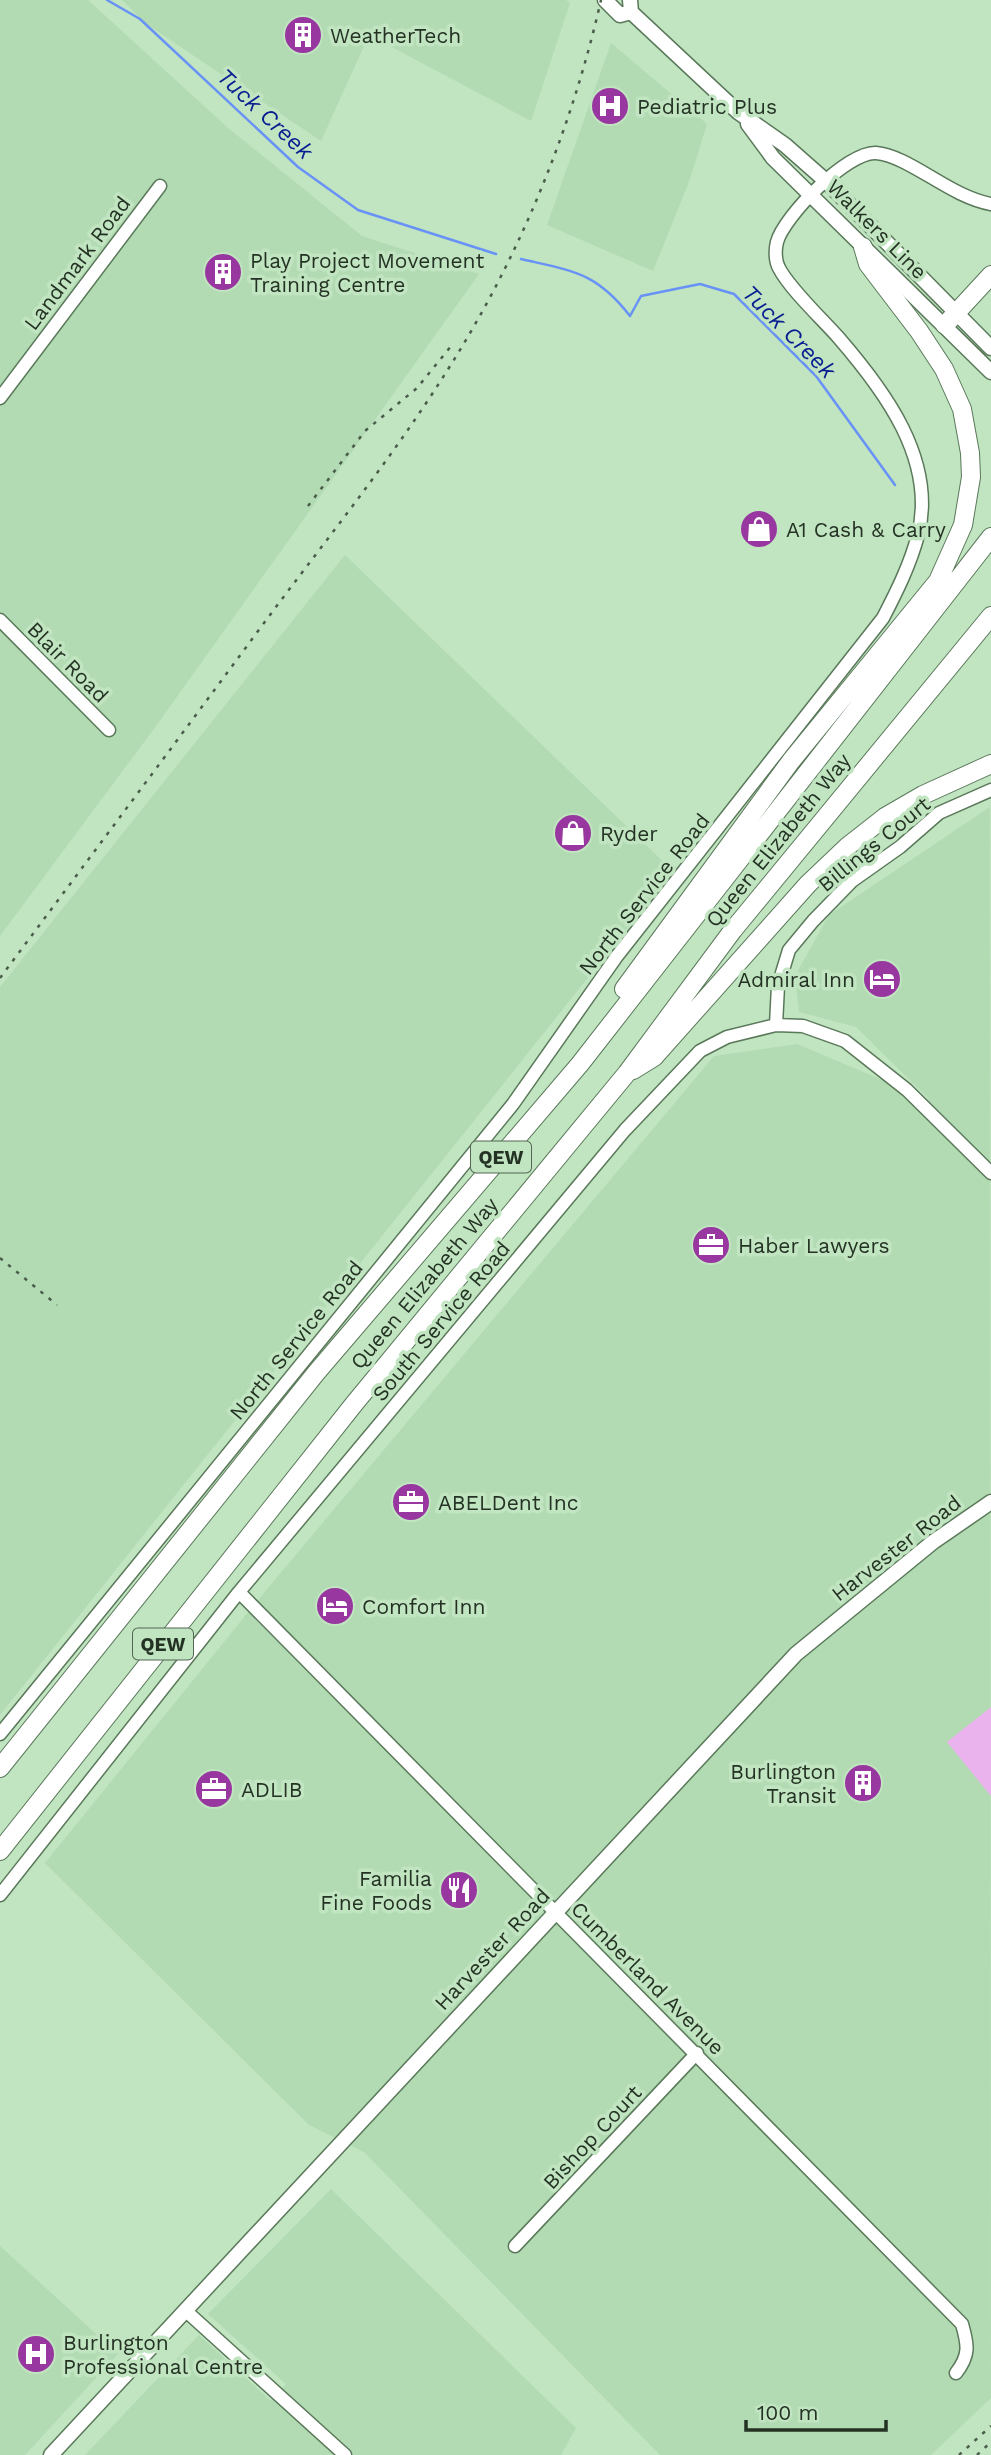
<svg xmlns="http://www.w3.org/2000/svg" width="991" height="2455" font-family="'Work Sans',sans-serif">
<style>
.built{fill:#b2dbb3}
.green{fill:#ebb3ed}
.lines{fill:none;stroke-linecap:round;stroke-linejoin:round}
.stream{stroke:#6892f6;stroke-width:2.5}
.minor-casing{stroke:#5a795a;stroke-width:15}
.major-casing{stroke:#5a795a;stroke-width:17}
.highway-casing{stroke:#5a795a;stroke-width:20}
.minor{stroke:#fff;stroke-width:12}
.major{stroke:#fff;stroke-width:14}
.highway{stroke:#fff;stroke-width:18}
.rail{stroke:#4a5d4a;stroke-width:2.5;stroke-dasharray:3.5 7;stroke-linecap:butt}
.labels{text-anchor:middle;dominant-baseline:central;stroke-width:7;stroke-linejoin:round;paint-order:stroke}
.shield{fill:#c1e4c1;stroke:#536753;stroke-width:2}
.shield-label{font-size:19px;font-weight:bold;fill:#243224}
.poi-label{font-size:21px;fill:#243224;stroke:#c1e4c1;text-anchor:start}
.street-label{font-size:21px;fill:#243224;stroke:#c1e4c1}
.water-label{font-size:23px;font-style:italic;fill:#071d91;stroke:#c1e4c1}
</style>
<rect width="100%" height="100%" fill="#c1e4c1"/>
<path class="built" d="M0 0H88L227 127 362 236 479 274 156 726 0 936Z
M122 0H566L570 3 531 121 369 35 321 141 145 23Z
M611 43 707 124 689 182 653 271 547 225Z
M345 555 673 871 0 1715V987Z
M990 807 991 2398 931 2455H660L364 2152 309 2125 45 1863 258 1600 714 1056 797 1044 930 1100 856 1027 799 1012 795 976 829 915Z
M331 2189 576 2428 561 2455H85L199 2335 271 2401 286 2384 208 2314Z
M0 2246 118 2354 25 2455H0Z"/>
<path class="green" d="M991 1707V1796L947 1742Z"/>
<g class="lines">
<path class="stream" d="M107 0 140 19 298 167 358 210 496 254
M521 259C573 271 596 272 630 316L641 296 700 284 734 294 816 376 895 485"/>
<defs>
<path id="minor" d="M0 398 160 186
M0 620 109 730
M776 1025 778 986 789 950 813 921 852 881 900 847 939 813 991 790
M239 1592 962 2324C968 2345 970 2355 956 2373
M0 1734 513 1104 617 956 883 618C897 591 910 565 918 535 937 460 884 390 838 337 822 319 789 288 779 268 775 261 775 250 777 242 784 216 848 151 876 153 910 156 950 197 991 204
M0 1895 239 1592 625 1130 700 1051 727 1037 776 1025 803 1026 845 1041 907 1090 991 1173
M515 2246 697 2053
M186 2311 345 2455"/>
<path id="major" d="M605 0 620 15 631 12
M630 0 631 12 738 112 785 145 827 182 991 348
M748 124 773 158 991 372
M51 2455 796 1654 933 1542 991 1502"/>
<path id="highway" d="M945 325 991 275
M624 989 791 761 938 581 963 525 971 477 970 453 962 409 944 369 919 331 868 264 863 247
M633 1070 654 1057 808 884 848 846 885 817 923 795 991 764
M0 1768 316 1373 580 1064 991 537
M0 1851 354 1404 627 1073 733 930 991 616"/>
</defs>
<use href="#minor" class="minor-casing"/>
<use href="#major" class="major-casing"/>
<use href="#highway" class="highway-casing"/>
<use href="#minor" class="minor"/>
<use href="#major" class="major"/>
<use href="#highway" class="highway"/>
<path class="rail" d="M308 506 365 431 417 388 452 345
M0 978C88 860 176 742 264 623 325 541 390 461 445 374 518 260 571 132 601 0
M0 1258 57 1305
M959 2455 991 2426
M977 2455 991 2442"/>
</g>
<defs>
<symbol id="building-disc" viewBox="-11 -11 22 22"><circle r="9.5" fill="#98379f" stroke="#c1e4c1"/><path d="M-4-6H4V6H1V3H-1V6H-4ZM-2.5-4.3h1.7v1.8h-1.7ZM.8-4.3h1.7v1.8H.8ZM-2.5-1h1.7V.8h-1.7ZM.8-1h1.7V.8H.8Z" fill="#fff"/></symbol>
<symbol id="hospital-disc" viewBox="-11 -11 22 22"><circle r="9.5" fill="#98379f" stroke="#c1e4c1"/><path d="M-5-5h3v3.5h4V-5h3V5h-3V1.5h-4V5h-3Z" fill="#fff"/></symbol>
<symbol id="shop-disc" viewBox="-11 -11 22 22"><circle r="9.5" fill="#98379f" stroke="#c1e4c1"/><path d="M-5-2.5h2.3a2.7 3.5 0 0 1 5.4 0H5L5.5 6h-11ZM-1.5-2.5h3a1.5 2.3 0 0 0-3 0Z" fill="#fff"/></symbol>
<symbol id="hotel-disc" viewBox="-11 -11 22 22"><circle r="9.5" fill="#98379f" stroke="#c1e4c1"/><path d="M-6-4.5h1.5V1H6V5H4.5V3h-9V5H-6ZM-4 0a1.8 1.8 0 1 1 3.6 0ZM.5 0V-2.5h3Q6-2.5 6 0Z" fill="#fff"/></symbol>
<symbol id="office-disc" viewBox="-11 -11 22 22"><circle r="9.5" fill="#98379f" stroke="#c1e4c1"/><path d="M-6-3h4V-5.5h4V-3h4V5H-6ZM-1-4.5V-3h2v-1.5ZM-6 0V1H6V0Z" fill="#fff"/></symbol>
<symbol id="restaurant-disc" viewBox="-11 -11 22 22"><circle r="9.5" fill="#98379f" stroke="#c1e4c1"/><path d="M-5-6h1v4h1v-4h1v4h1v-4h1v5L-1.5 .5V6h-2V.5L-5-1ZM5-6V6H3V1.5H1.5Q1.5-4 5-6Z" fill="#fff"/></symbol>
</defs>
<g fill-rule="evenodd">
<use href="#building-disc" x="281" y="13" width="44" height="44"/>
<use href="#hospital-disc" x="588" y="84" width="44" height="44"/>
<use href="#building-disc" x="201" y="250" width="44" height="44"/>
<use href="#shop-disc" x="737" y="507" width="44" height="44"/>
<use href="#shop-disc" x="551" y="811" width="44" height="44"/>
<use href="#hotel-disc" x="860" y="957" width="44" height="44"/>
<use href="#office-disc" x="689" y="1223" width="44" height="44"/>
<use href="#office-disc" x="389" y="1480" width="44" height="44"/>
<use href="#hotel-disc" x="313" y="1584" width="44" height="44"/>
<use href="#building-disc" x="841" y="1761" width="44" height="44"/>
<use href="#office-disc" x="192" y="1767" width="44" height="44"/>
<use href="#restaurant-disc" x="437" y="1868" width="44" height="44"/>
<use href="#hospital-disc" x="14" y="2332" width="44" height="44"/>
</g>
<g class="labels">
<g class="shield">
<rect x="471" y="1141.5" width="60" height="31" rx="5"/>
<rect x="133" y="1628.5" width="60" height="31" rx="5"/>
</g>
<g class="shield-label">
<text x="501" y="1157">QEW</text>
<text x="163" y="1644">QEW</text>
</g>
<g class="poi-label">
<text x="330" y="35">WeatherTech</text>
<text x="637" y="106">Pediatric Plus</text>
<text x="250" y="260">Play Project Movement<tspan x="250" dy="24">Training Centre</tspan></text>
<text x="786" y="529">A1 Cash &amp; Carry</text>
<text x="600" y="833">Ryder</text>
<text x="855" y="979" text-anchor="end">Admiral Inn</text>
<text x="738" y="1245">Haber Lawyers</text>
<text x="438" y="1502">ABELDent Inc</text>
<text x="362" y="1606">Comfort Inn</text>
<text x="836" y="1771" text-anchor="end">Burlington<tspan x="836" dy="24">Transit</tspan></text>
<text x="241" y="1789">ADLIB</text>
<text x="432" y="1878" text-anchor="end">Familia<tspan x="432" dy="24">Fine Foods</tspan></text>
<text x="63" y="2342">Burlington<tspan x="63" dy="24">Professional Centre</tspan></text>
</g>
<g class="street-label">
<text transform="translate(877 229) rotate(45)">Walkers Line</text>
<text transform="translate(77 263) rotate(-53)">Landmark Road</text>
<text transform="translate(68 662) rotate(45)">Blair Road</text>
<text transform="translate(778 840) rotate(-51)">Queen Elizabeth Way</text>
<text transform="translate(874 844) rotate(-39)">Billings Court</text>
<text transform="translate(644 894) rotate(-52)">North Service Road</text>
<text transform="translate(424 1283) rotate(-50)">Queen Elizabeth Way</text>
<text transform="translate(441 1321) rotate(-50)">South Service Road</text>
<text transform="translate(296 1340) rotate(-51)">North Service Road</text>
<text transform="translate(896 1548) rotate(-38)">Harvester Road</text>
<text transform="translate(492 1949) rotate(-47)">Harvester Road</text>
<text transform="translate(648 1978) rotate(45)">Cumberland Avenue</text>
<text transform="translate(592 2137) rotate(-47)">Bishop Court</text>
</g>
<g class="water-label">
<text transform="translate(265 114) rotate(43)">Tuck Creek</text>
<text transform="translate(789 332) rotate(45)">Tuck Creek</text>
</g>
</g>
<path d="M746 2420v10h140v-10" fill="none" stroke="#243224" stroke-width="3.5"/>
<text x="757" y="2420" font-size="21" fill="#243224" stroke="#c1e4c1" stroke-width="5" paint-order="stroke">100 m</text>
</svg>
